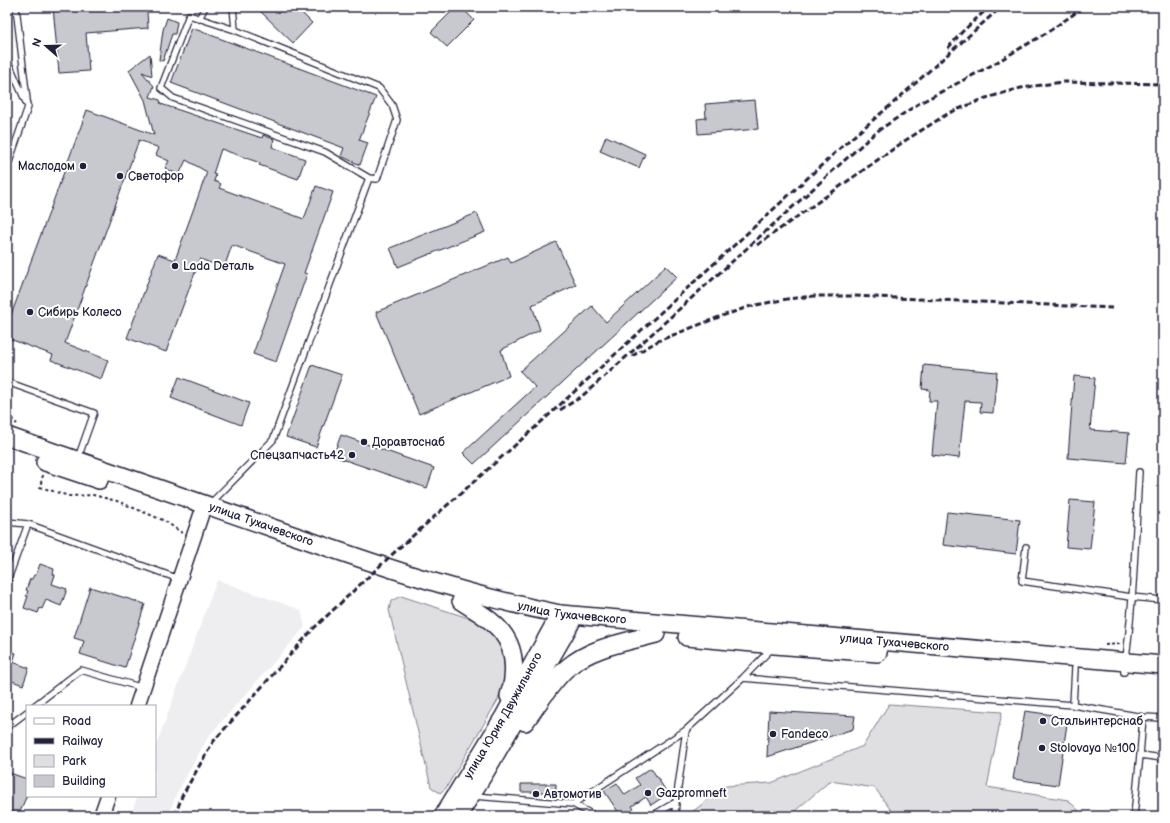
<svg xmlns="http://www.w3.org/2000/svg" width="1170" height="823" font-family="'Balsamiq Sans',sans-serif">
<style>
.built{fill:#eeeef1}
.green{fill:#dfdfe2;stroke:#80808e}
.building{fill:#c8c8cf;stroke:#22223b}
.lines{fill:none;stroke-linecap:round;stroke-linejoin:round}
.service-casing{stroke:#22223b;stroke-width:8}
.tertiary-casing{stroke:#22223b;stroke-width:17}
.primary-casing{stroke:#22223b;stroke-width:20}
.path{stroke:#22223b;stroke-width:2;stroke-dasharray:3 3;stroke-linecap:butt}
.service{stroke:#fff;stroke-width:5.5}
.tertiary{stroke:#fff;stroke-width:14}
.primary{stroke:#fff;stroke-width:17}
.rail{stroke:#22223b;stroke-width:3;stroke-dasharray:6 3;stroke-linecap:butt}
.poi-dot{fill:#22223b;stroke:#fff;stroke-width:1.5}
.labels{text-anchor:middle;dominant-baseline:central;stroke-width:4;stroke-linejoin:round;paint-order:stroke}
.poi-label{font-size:12px;fill:#22223b;stroke:#fff;text-anchor:start}
.street-label{font-size:12px;fill:#22223b;stroke:#fff}
</style>
<rect width="100%" height="100%" fill="#fff"/>
<filter id="ink" filterUnits="userSpaceOnUse"><feTurbulence type="fractalNoise" baseFrequency=".025" numOctaves="2"/><feDisplacementMap in="SourceGraphic" scale="8" xChannelSelector="R" yChannelSelector="G"/><feConvolveMatrix kernelMatrix="1 2 1 2 8 2 1 2 1" color-interpolation-filters="sRGB"/></filter>
<g filter="url(#ink)">
<path class="built" d="M217 580 301 610 305 627 208 737 177 793 168 816H130L138 796H155V748Z"/>
<path class="green" d="M401 596 487 624 498 637 503 654 505 675 498 700 446 788 440 793 431 787 389 610 391 601Z
M889 704 1002 712 987 787 1068 800 1079 811 1078 816H895L875 788 830 781 789 816H692V812L726 786 771 783 863 746Z"/>
<path class="building" d="M53 7H137L147 11 148 28 86 33 89 71 59 73Z
M256 7H296L312 23 293 43Z
M456 7H461L474 20 447 47 431 32Z
M167 18 177 22 175 34H172L163 61 159 60 163 30Z
M192 28 376 97 359 140 368 143 360 165 341 156 344 148 171 83Z
M150 54 152 76 142 72 154 86 150 97 160 100 161 104 262 138 263 135 274 139 272 147 305 159 298 179 259 165 260 163 221 149 213 174 216 175 214 181 221 184 219 188 304 219 316 186 333 192 304 273 307 274 276 362 253 354 285 264 232 245 224 268 200 259 166 352 127 338 158 254 175 260 207 172 186 160 179 175 165 168 169 161 156 155 159 148 139 140 65 343 108 360 101 379 51 360 53 355 7 338V326L87 110 154 135 145 100 129 70Z
M755 100 758 129 698 134 697 119 706 118 705 104Z
M606 136 645 154 639 168 600 151Z
M477 213 485 232 398 267 390 248Z
M556 242 576 285 532 305 540 330 501 350 509 376 419 414 376 312 508 257 511 263Z
M666 266 677 277 474 464 463 453 535 387 520 371 592 306 606 322Z
M312 365 342 375 316 447 286 437Z
M924 365 997 372 993 413 980 412 981 402 965 401 959 458 932 455 937 401H929L930 390 922 389Z
M1074 376 1095 378 1090 430 1129 433 1126 463 1068 458Z
M179 377 249 403 241 425 171 398Z
M341 435 434 468 427 488 333 456Z
M1070 500 1095 502 1090 549 1066 547Z
M947 512 1020 520 1016 554 943 545Z
M40 564 54 569 53 574 55 575 52 584 67 589 61 606 46 600 42 609 40 608 38 613 24 608 28 596H26L28 591 26 590 30 579H32L34 575H36Z
M90 587 145 604 125 668 80 654 84 641 74 638Z
M7 650 16 653 13 662 29 668 23 685 7 679Z
M769 711 855 716 853 729 767 757Z
M1025 711 1068 717 1058 785 1013 779Z
M651 768 668 794 651 805 646 797 632 806 638 816H621L604 791 617 783 625 795 640 785 635 778Z
M7 772 27 779V795L19 814 7 810Z
M521 784H556V792H521Z"/>
<g class="lines">
<defs>
<path id="service" d="M16 7 27 100
M233 7 235 30
M189 15 235 30 379 88 392 105 397 120 377 179 369 178 325 152 173 98 161 88Z
M199 19 205 7
M7 59 28 107 7 168
M7 382 94 413 78 458
M211 503 273 440 369 178
M7 522 28 524
M1026 547 1022 581 1131 597 1163 600
M7 582 28 524 179 579
M1124 672C1134 606 1135 538 1139 472
M743 678 1073 705 1143 717
M1073 705 1075 668
M34 706 81 670 143 688
M1163 718 1143 717 1140 755 1163 758
M7 727 27 712
M474 796 573 804 686 730 743 678 772 648
M573 804 595 816
M652 816 676 802 686 730
M675 816 676 802
M1134 816 1140 755"/>
<path id="tertiary" d="M137 706 201 515
M101 816 108 796"/>
<g id="primary">
<path id="s1" d="M7 436C94 466 181 496 267 526 363 560 460 594 560 614L1163 665"/>
<path d="M45 462 99 480"/>
<path d="M461 601C493 621 518 635 513 678 513 684 510 691 509 696"/>
<path d="M687 637 775 645 878 653"/>
<path d="M525 722C537 706 551 682 567 668 591 647 626 642 656 634"/>
<path id="s2" d="M443 816 503 718 560 614"/>
<path d="M458 816 487 769 569 626 574 616"/>
</g>
</defs>
<use href="#service" class="service-casing"/>
<use href="#tertiary" class="tertiary-casing"/>
<use href="#primary" class="primary-casing"/>
<path class="path" d="M7 414 17 424
M43 475 40 487 69 496 93 495 117 501 165 521 182 533
M1105 645 1121 644"/>
<use href="#service" class="service"/>
<use href="#tertiary" class="tertiary"/>
<use href="#primary" class="primary"/>
<path class="rail" d="M948 48 962 32 989 7
M757 245 906 140 949 113 986 98 1021 88 1062 82 1163 84
M632 356 658 341 719 317 751 306 787 299 814 296H853L1112 308
M560 410 581 397 615 367 876 132 918 104 992 65 1048 32 1084 7
M175 816 182 796 213 742 314 628 399 548 539 424 848 141 892 104 1001 7"/>
</g>
</g>
<g class="poi-dot">
<circle cx="83" cy="166" r="4"/>
<circle cx="120" cy="176" r="4"/>
<circle cx="175" cy="266" r="4"/>
<circle cx="30" cy="312" r="4"/>
<circle cx="364" cy="442" r="4"/>
<circle cx="352" cy="455" r="4"/>
<circle cx="1043" cy="721" r="4"/>
<circle cx="773" cy="734" r="4"/>
<circle cx="1042" cy="748" r="4"/>
<circle cx="648" cy="793" r="4"/>
<circle cx="536" cy="794" r="4"/>
</g>
<g class="labels">
<g class="poi-label">
<text x="75" y="166" text-anchor="end">Маслодом</text>
<text x="128" y="176">Светофор</text>
<text x="183" y="266">Lada Dеталь</text>
<text x="38" y="312">Сибирь Колесо</text>
<text x="372" y="442">Доравтоснаб</text>
<text x="344" y="455" text-anchor="end">Спецзапчасть42</text>
<text x="1051" y="721">Стальинтерснаб</text>
<text x="781" y="734">Fandeco</text>
<text x="1050" y="748">Stolovaya №100</text>
<text x="656" y="793">Gazpromneft</text>
<text x="544" y="794">Автомотив</text>
</g>
<g class="street-label">
<text stroke="none"><textPath href="#s1" startOffset="269">улица Тухачевского</textPath></text>
<text stroke="none"><textPath href="#s1" startOffset="593">улица Тухачевского</textPath></text>
<text stroke="none"><textPath href="#s1" startOffset="917">улица Тухачевского</textPath></text>
<text stroke="none"><textPath href="#s2" startOffset="117">улица Юрия Двужильного</textPath></text>
</g>
</g>
<rect width="1170" height="823" fill="none" stroke="#fff" stroke-width="24"/>
<rect x="12" y="12" width="1146" height="799" fill="none" stroke="#22223b" stroke-width="1.5" filter="url(#ink)"/>
<rect x="26" y="705" width="130" height="92" fill="#ffffff" stroke="#a7a7b1"/>
<rect x="34" y="718" width="20" height="6" fill="#ffffff" stroke="#a7a7b1"/>
<text x="62" y="725" font-size="12" fill="#22223b">Road</text>
<rect x="34" y="738" width="20" height="6" fill="#22223b" stroke="#a7a7b1"/>
<text x="62" y="745" font-size="12" fill="#22223b">Railway</text>
<rect x="34" y="755" width="20" height="12" fill="#dfdfe2" stroke="#a7a7b1"/>
<text x="62" y="765" font-size="12" fill="#22223b">Park</text>
<rect x="34" y="775" width="20" height="12" fill="#c8c8cf" stroke="#a7a7b1"/>
<text x="62" y="785" font-size="12" fill="#22223b">Building</text>
<g transform="translate(46 46) rotate(290)" stroke="#ffffff" stroke-width="3" paint-order="stroke">
<path d="M0-3L7 15L0 10L-7 15Z" fill="#22223b"/>
<text y="-6" font-size="11" font-weight="bold" text-anchor="middle" fill="#22223b">N</text>
</g>
</svg>
